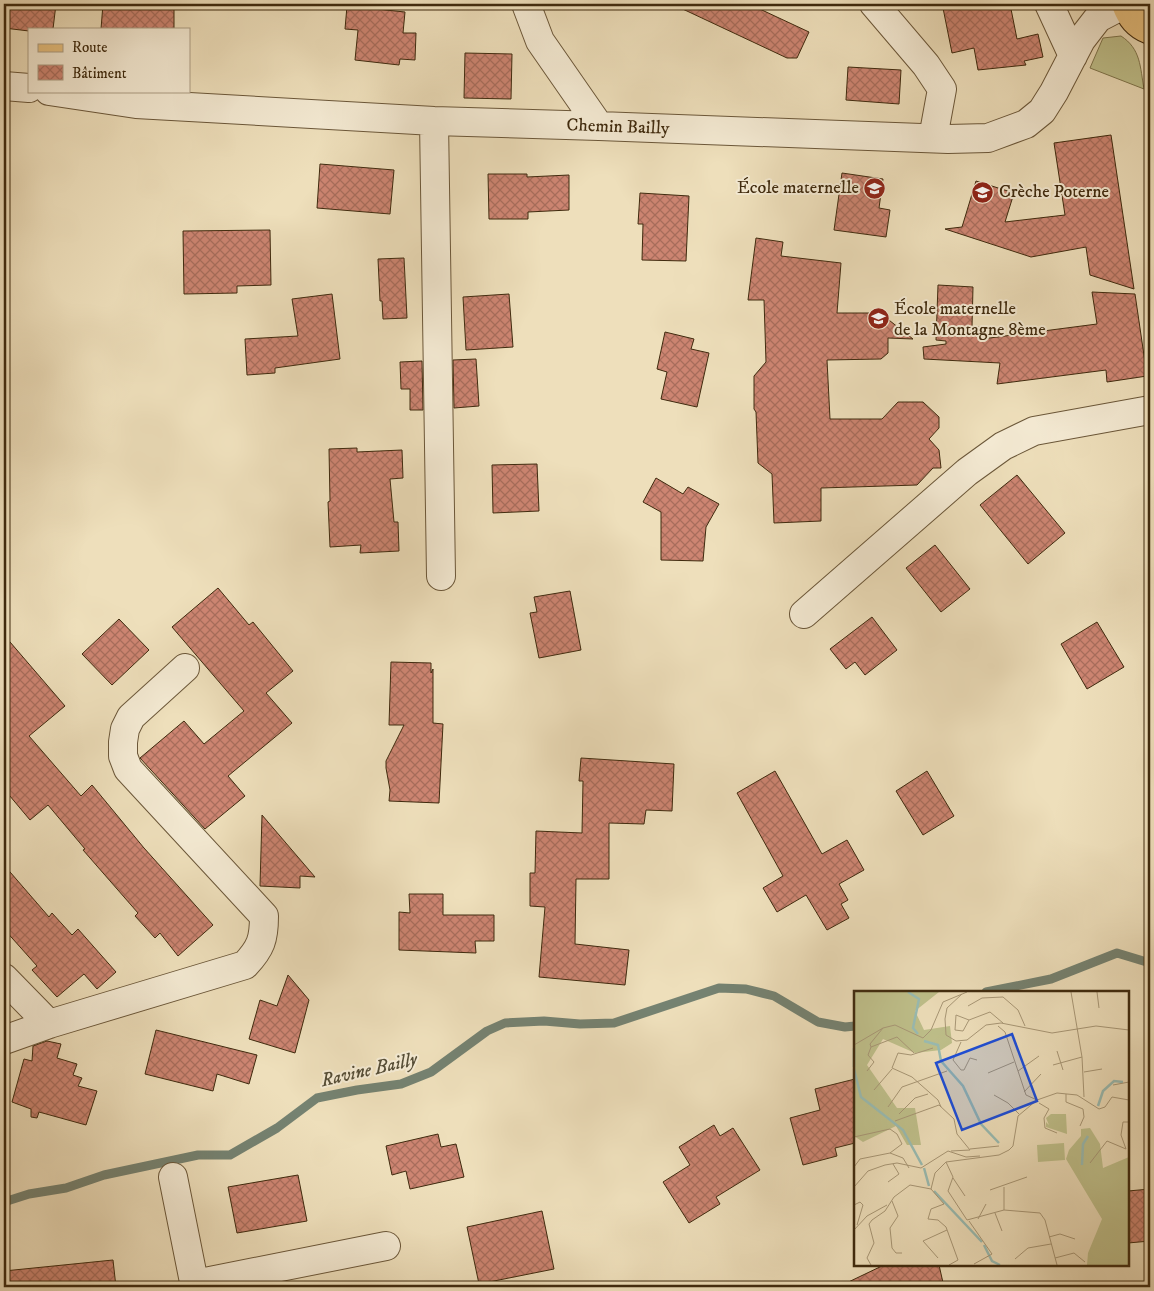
<svg xmlns="http://www.w3.org/2000/svg" width="1154" height="1291" font-family="'IM FELL DW Pica',serif">
<style>
.green{fill:#bfc08b;stroke:#7f754c}
.lines{fill:none;stroke-linecap:round;stroke-linejoin:round}
.stream{stroke:#758271;stroke-width:9}
.building{fill:url(#building-cross-hatch);stroke:#3f2a0e}
.minor-casing{stroke:#6b5739;stroke-width:30}
.major-casing{stroke:#3f2a0e;stroke-width:30}
.minor{stroke:#f4ead3;stroke-width:28}
.major{stroke:#e7c07e;stroke-width:28}
.labels{text-anchor:middle;dominant-baseline:central;stroke-width:4;stroke-linejoin:round;paint-order:stroke}
.street-label{font-size:18px;fill:#3f2a0e;stroke:#f4ead3}
.poi-label{font-size:18px;fill:#3f2a0e;stroke:#f4ead3;text-anchor:start}
.water-label{font-size:19px;font-style:italic;fill:#564e37;stroke:#f4ead3}
.inset-river{fill:none;stroke:#99bcb3;stroke-width:2.5}
.inset-road{fill:none;stroke:#a89776;stroke-width:1}
.view{fill:#1d4ed8;fill-opacity:0.15;stroke:#1d4ed8;stroke-width:2.5}
.inset-edge{fill:none;stroke:#3f2a0e;stroke-width:2.5}
</style>
<defs>
<pattern id="building-cross-hatch" width="8" height="8" patternUnits="userSpaceOnUse" patternTransform="scale(1.25)"><rect width="8" height="8" fill="#cd8572"/><path d="M0 0l8 8M0 8l8-8" fill="none" stroke="#a86d5c"/></pattern>
</defs>
<rect width="100%" height="100%" fill="#eedfbb"/>
<filter id="stains"><feTurbulence type="fractalNoise" baseFrequency=".004" numOctaves="4"/><feColorMatrix values="0 0 0 0 .2 0 0 0 0 .09 0 0 0 0 .02 0 0 0 .5 -.17"/></filter>
<radialGradient id="worn" r=".72"><stop offset=".6" stop-color="#630" stop-opacity="0"/><stop offset="1" stop-color="#630" stop-opacity=".3"/></radialGradient>
<path class="green" d="M1121 36C1141 49 1140 67 1144 89L1090 68 1103 38Z"/>
<g class="lines">
<path class="stream" d="M986 992 1051 979 1117 953 1150 963
M4 1202 29 1194 66 1188 104 1175 198 1155H230L277 1128 317 1098 357 1090 401 1084 431 1072 487 1031 505 1023 544 1021 580 1024 614 1023 719 988 746 989 774 996 818 1022 845 1027 855 1026"/>
</g>
<path class="building" d="M4 4H56L53 29H29V31L4 28Z
M103 4H174V29H101Z
M672 4H749L809 32 797 58H787Z
M967 4H1010L1017 39 1038 34 1043 57 1024 61 1026 65 978 70 974 48 952 53 943 8Z
M347 6 405 12 403 33H416L415 60 400 59 399 65 355 60 358 30 345 29Z
M465 53 512 54 511 99 464 98Z
M848 67 901 70 899 104 846 100Z
M1111 135 1134 289 1090 275 1086 247 1031 257 945 229 962 227 976 181 1014 193 1005 222 1065 215 1054 143Z
M320 164 394 170 390 214 317 208Z
M842 173 883 179 879 208 890 210 886 237 834 230Z
M488 174H527V177L569 175V210L528 212V219H489Z
M640 193 689 196 686 261 642 260 643 224H638Z
M270 230 271 285 237 286V293L184 294 183 231Z
M756 238 783 242 781 256 841 263 837 313H880L913 339 888 338V353L881 359 827 360 830 419H882L898 402H923L939 417V428L929 439 939 450 941 468H933L917 485 821 488V521L774 523 772 474 758 463 756 412 754 409V376L766 362 764 300H748Z
M404 258 407 318 383 319 382 301H380L378 259Z
M938 285 973 287 972 327H982V339L1097 324 1092 292 1135 294 1147 376 1107 382 1106 370 997 384 1000 363 924 359 923 347 946 344V341L936 340Z
M332 294 340 359 275 368V373L247 375 245 339 298 336 292 299Z
M509 294 513 347 466 350 463 297Z
M665 332 694 339 691 349 709 353 697 407 661 399 667 372 657 369Z
M476 359 479 406 454 408 453 360Z
M422 361 423 410H410V389H401L400 362Z
M357 448V452L402 450 403 478 390 479 394 522H398L399 551 360 553 361 545 330 547 328 502 330 501 329 449Z
M537 464 539 511 493 513 492 465Z
M1017 475 1065 533 1028 564 980 505Z
M656 478 683 494 688 487 719 504 706 527 703 561 661 560V512L643 502Z
M935 545 970 589 941 612 906 568Z
M218 588 249 625 253 622 293 671 266 693 292 723 228 776 245 796 205 829 140 758 184 721 204 744 244 711 172 627Z
M570 591 581 650 539 658 530 613 537 612 534 597Z
M872 617 897 650 865 675 855 662 846 669 830 649Z
M119 619 149 650 112 685 82 654Z
M1097 622 1124 667 1087 689 1061 644Z
M4 635 65 706 29 736 81 796 92 785 144 848 213 925 178 956 160 933 155 938 135 916 138 913 83 850 85 849 48 805 30 820 4 789Z
M391 662 431 663V673L433 669V723L443 724 439 803 389 801 390 790 386 768V761L404 725H389Z
M581 758 674 764 672 811 646 810 644 824 609 823V879H576L575 944 629 950 625 985 539 977 545 907 530 906V873H535L536 831 582 833 583 781H579Z
M775 771 822 854 847 840 864 870 839 884 848 900 841 904 849 918 827 930 806 895 777 912 763 888 783 876 737 793Z
M927 771 954 816 923 835 896 791Z
M262 815 315 877 300 876V888L260 886Z
M4 865 49 917 52 913 72 935 78 929 116 972 97 989 84 974 57 997 32 970 37 966 4 929Z
M409 894H443V915H494V941H475L476 953 399 950V912L410 913Z
M288 975 309 1000 295 1053 249 1039 260 1000 277 1006Z
M156 1030 257 1055 249 1084 217 1074 213 1091 145 1074Z
M47 1041 61 1044 57 1058 77 1064 73 1075 82 1078 78 1086 97 1091 86 1125 39 1112 37 1118 31 1117V1109L12 1102 24 1059 32 1061 33 1046Z
M855 1079V1143L835 1148 837 1156 803 1165 790 1118 820 1110 815 1089Z
M714 1125 720 1136 733 1128 760 1170 716 1197 720 1204 689 1223 663 1182 690 1165 679 1147Z
M438 1134 441 1147 456 1144 464 1177 410 1189 406 1171 392 1175 386 1146Z
M298 1175 307 1221 237 1233 228 1187Z
M1150 1189V1241L1128 1243V1191Z
M542 1211 554 1269 479 1284 467 1227Z
M113 1260 116 1287H5L4 1271Z
M884 1265H939L944 1287H838Z"/>
<g class="lines">
<defs>
<path id="minor" d="M526 4 540 41 599 126
M874 4 926 65 942 89 933 138
M1049 4 1073 56
M4 86 29 88
M49 91 136 104 434 121 599 126 948 139 988 138 1026 124 1042 111 1054 92 1081 40 1098 18 1125 4
M434 121 441 576
M804 614 967 472 1003 446 1034 431 1150 410
M4 978 49 1024 245 965C261 948 264 939 264 916L128 769 123 756V742L125 729 131 717 185 668
M4 1040 49 1024
M173 1177 195 1287
M195 1284 386 1246"/>
<path id="major" d="M1126 4C1131 17 1137 25 1150 30"/>
</defs>
<use href="#minor" class="minor-casing"/>
<use href="#major" class="major-casing"/>
<use href="#minor" class="minor"/>
<use href="#major" class="major"/>
</g>
<defs>
<symbol id="school-disc" viewBox="-11 -11 22 22"><circle r="9.5" fill="#8f2418" stroke="#f4ead3"/><path d="M0-5L7-2L0 1L-7-2ZM-4 1L0 2.5L4 1V4Q0 6-4 4Z" fill="#fff"/></symbol>
</defs>
<g fill-rule="evenodd">
<use href="#school-disc" x="862" y="176" width="25" height="25"/>
<use href="#school-disc" x="970" y="180" width="25" height="25"/>
<use href="#school-disc" x="866" y="306" width="25" height="25"/>
</g>
<g class="labels">
<g class="street-label">
<text transform="translate(618 127) rotate(2)">Chemin Bailly</text>
</g>
<g class="poi-label">
<text x="859" y="188" text-anchor="end">École maternelle</text>
<text x="999" y="192">Crèche Poterne</text>
<text x="894" y="309">École maternelle<tspan x="894" dy="21">de la Montagne 8ème</tspan></text>
</g>
<g class="water-label">
<text transform="translate(369 1070) rotate(-13)">Ravine Bailly</text>
</g>
</g>
<g transform="translate(854 991)">
<rect width="275" height="275" fill="#eedfbb"/>
<path d="M197 123H212L213 143 192 136V131L195 134 192 127ZM236 137 246 153 249 177 275 166V274H233L234 262 248 228 212 168 215 159 227 145V138ZM210 152 211 169 184 171 183 154Z" fill="#bfc08b"/>
<path d="M0 1H85L61 20 70 39 96 35 98 52 87 59 61 62 29 48 13 74 43 117H61L67 154H53L42 135 9 151 0 145Z" fill="#bfc08b"/>
<path class="inset-river" d="M54 1 65 8 59 37 64 43M70 50 84 54 87 70 109 95 127 133 145 152M0 76V57M0 78 7 106 49 139 68 174M244 115 249 100 260 90 269 91M228 174 229 153 234 145M70 177 75 195M80 200 128 251M130 254 138 270 146 274"/>
<path class="inset-road" d="M217 1 228 66 230 106M243 1 245 17M108 3 93 17 91 28 92 44 102 50 113 49 132 34 147 32 198 42 242 35 275 39M114 15 128 7 149 6 164 19 171 35M115 29 102 24 101 39 109 40 115 29 136 21 149 32M144 35 151 41 172 104 183 109M29 37 16 53 17 56 43 46 60 62M107 51 99 69 107 79H110L116 67 123 69M0 54 29 37 41 34 69 47 77 39 89 11 113 1M79 57 57 64 44 62 38 77 58 86 84 109 87 116M203 60 209 79M199 74 228 66M13 80 20 71 14 64 17 56M164 80 185 65M230 81 248 78M134 82 160 71M259 94 275 91M20 99 38 78M170 101 187 83M212 103V111L229 118 230 126 226 135M140 104 154 112 165 123M185 112 195 118 190 127 191 137 203 142M34 116 48 96 93 80M45 123 61 107 74 103M41 130 85 114 100 128 103 143 116 159 97 160M0 146 36 138 43 143 48 153 36 162M116 158 145 155M92 171 99 186 94 200 113 229 150 219 186 222 191 229 203 274M236 172 253 150 272 158 267 144 269 131H275M0 176 6 168 36 162 49 167 55 177M99 187 111 205M34 191 45 183 39 173M0 196 14 180 31 174 43 172 67 177 94 160 112 166 126 165M150 196V219M77 198 90 213 77 218 74 228 84 229 92 236 104 269 95 274M136 199 173 186M38 210 44 225 36 237 38 257 42 262H48M0 214 6 211 9 214 3 234M141 222 148 240M124 228 132 213M115 230 138 263 120 273M0 239 13 225 33 214M195 246 206 243 221 248M84 267 69 250 93 239M201 267 220 262 231 271M161 268 174 257 197 253M17 274 13 267 20 252 15 233 18 229 31 220 40 206 56 194 77 198 81 182 92 171 145 164 155 159 159 155 164 125 183 109 203 102 223 104 245 118 251 116 258 106 275 109"/>
<path class="view" d="M158 43 183 110 108 139 82 72Z"/>
<rect width="275" height="275" class="inset-edge"/>
</g>
<rect width="1154" height="1291" fill="none" stroke="#eedfbb" stroke-width="20"/>
<rect x="5" y="5" width="1144" height="1281" fill="none" stroke="#3f2a0e" stroke-width="2.5"/>
<rect x="10" y="10" width="1134" height="1271" fill="none" stroke="#3f2a0e"/>
<rect x="28" y="28" width="162" height="65" fill="#f4ead3" stroke="#ac9d84"/>
<rect x="38" y="44" width="25" height="8" fill="#e7c07e" stroke="#ac9d84"/>
<text x="72" y="52" font-size="15" fill="#3f2a0e">Route</text>
<rect x="38" y="65" width="25" height="15" fill="url(#building-cross-hatch)" stroke="#ac9d84"/>
<text x="72" y="78" font-size="15" fill="#3f2a0e">Bâtiment</text>
<rect width="100%" height="100%" filter="url(#stains)"/>
<rect width="100%" height="100%" fill="url(#worn)"/>
</svg>
